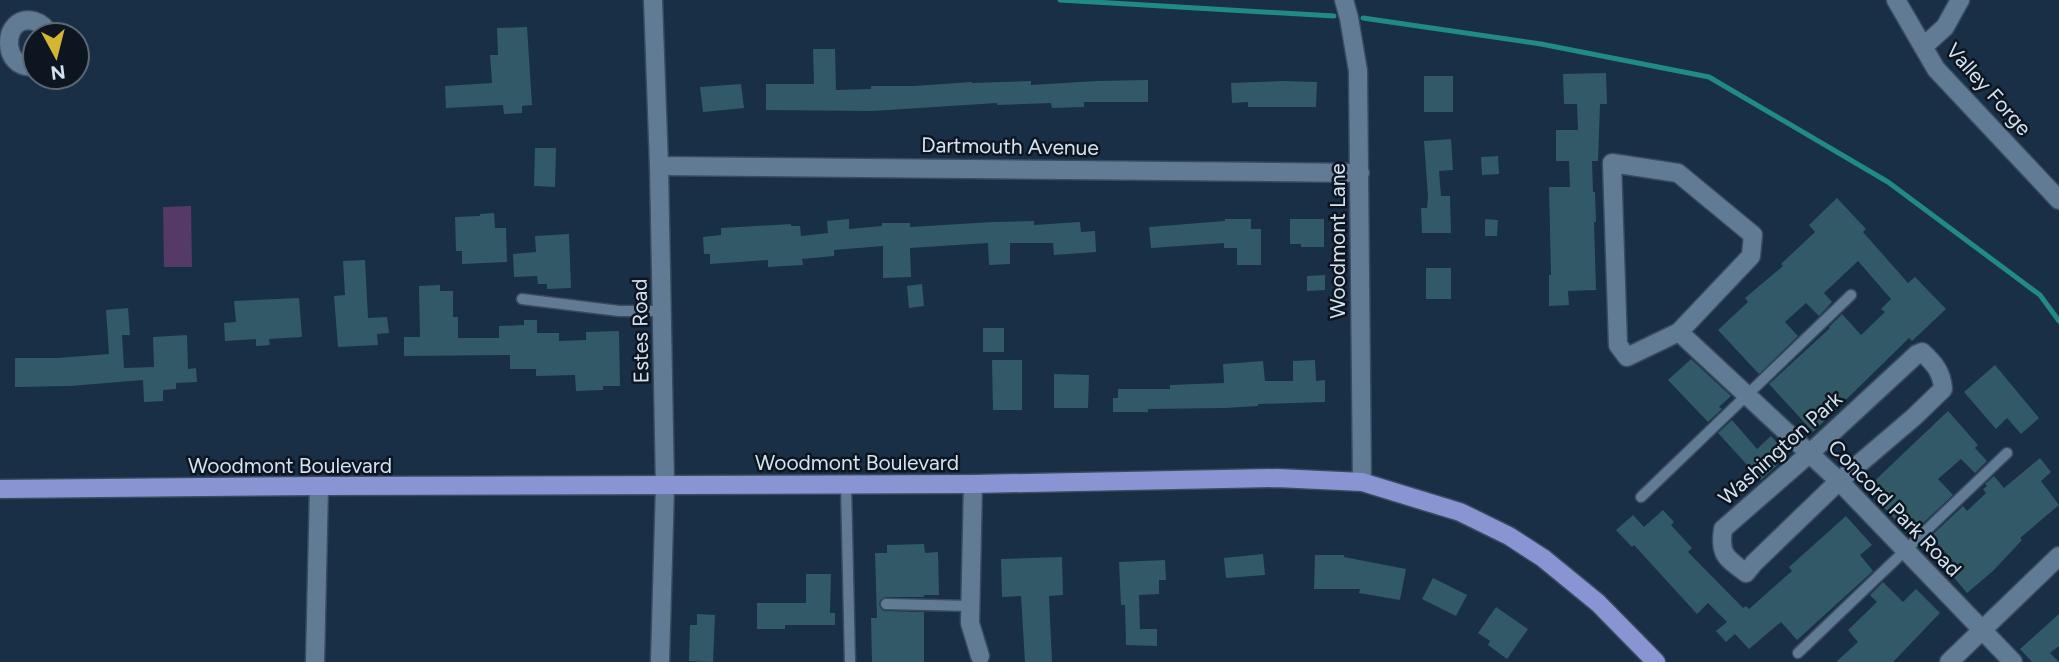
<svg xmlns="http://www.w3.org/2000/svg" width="2059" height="662" font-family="Figtree,sans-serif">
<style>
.green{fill:#553966}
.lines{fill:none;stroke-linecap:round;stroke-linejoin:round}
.stream{stroke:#208a83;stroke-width:5}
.building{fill:#315a66}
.lane-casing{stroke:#394b5e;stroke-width:13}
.street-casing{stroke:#394b5e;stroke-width:21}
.secondary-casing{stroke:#394b5e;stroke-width:21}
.primary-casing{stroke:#394b5e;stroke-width:21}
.lane{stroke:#627b95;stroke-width:10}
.street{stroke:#627b95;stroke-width:18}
.secondary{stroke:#627b95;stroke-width:18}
.primary{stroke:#8995d3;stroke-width:18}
.labels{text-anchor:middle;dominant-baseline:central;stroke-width:5;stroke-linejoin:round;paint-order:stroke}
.street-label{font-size:21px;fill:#d4e1f0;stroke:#0d1620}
</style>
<rect width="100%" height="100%" fill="#182f45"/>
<path class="green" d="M191 206 192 267H164L163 207Z"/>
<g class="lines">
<path class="stream" d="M1060 0 1334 16
M1363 18 1541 44 1709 77 1888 182 2040 295 2059 321"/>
</g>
<path class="building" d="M527 27 532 105 522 106V113L504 114 503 105 446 108 445 86 492 83 490 55H498L497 28Z
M813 49H835L836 90 871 89V86H914L972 82V83L1031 81V85L1097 81 1148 80V102H1084V107L1052 108 1051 103 997 105V103L872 111 766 110V84H814Z
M1606 73 1607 104H1600L1598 161H1592L1593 192H1595L1596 222H1594L1596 290 1568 291 1569 305 1549 306V275H1551L1549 187H1570L1569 161H1556V130H1578L1577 104H1564L1563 74Z
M1424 76H1453V112H1424Z
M1283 81 1317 82 1316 107H1248V102L1232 103 1231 83Z
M741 84 744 108 703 112 700 87Z
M1451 139 1453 170 1439 171 1441 196H1450L1451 233H1422L1421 208H1427L1428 197 1424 141Z
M535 148H556L555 187 534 186Z
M1498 156 1499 174 1482 175 1481 157Z
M1837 198 1866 229 1863 232 1908 283 1915 277 1946 309 1912 341 1909 338 1813 432 1769 384 1830 328 1829 327 1842 314 1861 335 1885 312 1881 309 1891 299 1858 261 1824 293 1832 302 1819 316 1806 303 1785 322 1798 336 1759 374 1718 330 1748 302 1745 298 1783 266 1781 264 1815 232 1809 225Z
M494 213 495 228H506L507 262 462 264V251H456L455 217 480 216V214Z
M849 219V229L882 226V223H910V227L993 222 1034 221V225L1080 222 1081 232 1095 231 1096 252 1054 255 1053 243H1010V264L989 265 988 243 910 248 911 277 883 278V246L834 250V256L802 259 803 265 768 267V260L710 264V254H704L703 237 721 235V228L791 224V226H800L801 236 828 233 827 221Z
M1225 219H1251V229H1261V265H1237V248H1224V243L1151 248 1149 227 1225 221Z
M1290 219H1324V247H1301V244H1290Z
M1485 219 1498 220 1497 236H1485Z
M569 234 571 288 547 289V284H538L537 276 514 277 513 254 536 252 535 236Z
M365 260 368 318 387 317 389 333 377 334 378 345 338 347 334 296 345 295 343 261Z
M1426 268H1451V299H1426Z
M1325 275V290L1307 291V276Z
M922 284 924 306 909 308 907 286Z
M440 285V291H453V317H458V338H499V326L524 325V320H537V333H559V341L586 340V332L619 331 620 386H603V390L576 391 575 375 536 376V369H510V355L404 356V337H420L419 286Z
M299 298 302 337 269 339 270 345 256 346V339L225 341 224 323 236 322 234 301Z
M128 308 130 335H122L124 368 154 367 153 337 187 335 188 369 196 368 197 382 176 383V389L163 390V401L144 402 143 380 70 386 15 387V358H57L109 354 106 310Z
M983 328H1004V352H983Z
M1691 359 1731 396 1719 407 1722 409 1708 422 1668 380Z
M992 360H1022V410H993Z
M1315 360 1316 381 1325 380V402L1258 404V406L1225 408 1148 409V412H1113V398H1118V389H1170V385L1224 383 1223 364 1263 361 1265 381H1293V361Z
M1995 365 2039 418 2021 434 2007 418 1996 429 1964 392Z
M1054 374 1089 375 1088 408H1054Z
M1948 411 1978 445 1975 448 1987 461 1975 473 1961 459 1938 479 1953 495 1921 525 1920 524 1909 534 1866 489Z
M1732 420 1757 449 1771 436 1788 455 1761 480 1718 433Z
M2040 458 2051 472 2041 481 2059 505 2020 538 2022 540 1993 571 1967 593 1945 567 1953 561 1931 536 1963 506 1967 511 1986 493 1983 489 1987 486 1985 484 1994 476 2004 488Z
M1663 510 1674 522 1671 525 1692 548 1688 552 1743 608 1746 606 1749 609 1792 571 1789 567 1846 516 1872 545 1860 555 1873 571 1797 640 1781 622 1749 649 1735 634 1726 642 1716 631 1727 622 1708 603 1697 614 1634 545 1632 547 1616 530 1633 515 1644 527Z
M924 544 925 553 938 552 939 595H924V597H886L880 600 879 605 882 610 885 611 924 612V662H872L871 618H877L875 553H887V545Z
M1263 554 1265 575 1226 578 1224 558Z
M1315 555H1344V557L1406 569 1400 600 1359 593 1360 589H1314Z
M1062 557 1063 595 1049 596 1052 662H1025L1021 596 1002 597 1001 559Z
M1165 560 1166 580H1159V594L1139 595 1140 629H1157V646L1126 645 1125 605H1121L1119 562Z
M806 574H831L830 613H835V625H785V629H757V603H806Z
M1433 578 1467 595 1456 616 1422 599Z
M1883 582 1903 602 1916 589 1940 613 1893 662H1836L1858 642 1848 630 1877 602 1870 595Z
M1496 607 1528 629 1507 659 1488 645 1490 641 1478 633Z
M697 614 715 615 713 662 689 661 690 625H697Z
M2059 614V646L2050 653 2059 662H2032L2020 649Z"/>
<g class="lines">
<defs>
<path id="lane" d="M522 299 619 311H662
M846 485 850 662
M1641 497 1851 295
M886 604 971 606
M1798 653 2007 453"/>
<path id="street" d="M1344 0 1349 18 1358 71 1362 482
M1896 0 1936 69 2059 200
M1923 47 1945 27 1960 0
M35 66C0 72 1 13 34 21 41 23 46 28 50 35
M1612 163 1678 173 1753 235 1751 256 1679 332 1627 357 1618 345Z
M659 166 1360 173
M1679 332 1839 481 2013 662
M1922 352C1934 363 1942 372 1943 389L1914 417 1839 481 1754 563 1746 573C1727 558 1719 556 1723 529L1810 453 1917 354Z
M973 484 970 623 980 656
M315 662 319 486
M1949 662 2059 556"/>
<path id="secondary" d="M653 0 659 166 665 486 660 662"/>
<path id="primary" d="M0 489 319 486 973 484 1277 478 1362 482 1460 512 1509 536 1543 558 1598 603 1656 662"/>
</defs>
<use href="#lane" class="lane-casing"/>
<use href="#street" class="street-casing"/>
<use href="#secondary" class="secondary-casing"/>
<use href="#primary" class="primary-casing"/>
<use href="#lane" class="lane"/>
<use href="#street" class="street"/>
<use href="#secondary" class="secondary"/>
<use href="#primary" class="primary"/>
</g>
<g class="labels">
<g class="street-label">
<text transform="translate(1989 89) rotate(48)">Valley Forge</text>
<text transform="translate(1010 146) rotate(1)">Dartmouth Avenue</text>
<text transform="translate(1337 241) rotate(-90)">Woodmont Lane</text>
<text transform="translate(640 331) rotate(-91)">Estes Road</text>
<text transform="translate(1780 448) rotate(-42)">Washington Park</text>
<text x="857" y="462">Woodmont Boulevard</text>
<text x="290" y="465">Woodmont Boulevard</text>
<text transform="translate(1895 508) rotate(46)">Concord Park Road</text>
</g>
</g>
<g transform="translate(56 56) rotate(173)"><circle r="33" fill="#0d1620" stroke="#5d6773" stroke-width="2"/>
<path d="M0-5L12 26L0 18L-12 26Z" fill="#d5b534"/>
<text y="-10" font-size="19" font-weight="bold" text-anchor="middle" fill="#d4e1f0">N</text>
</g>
</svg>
